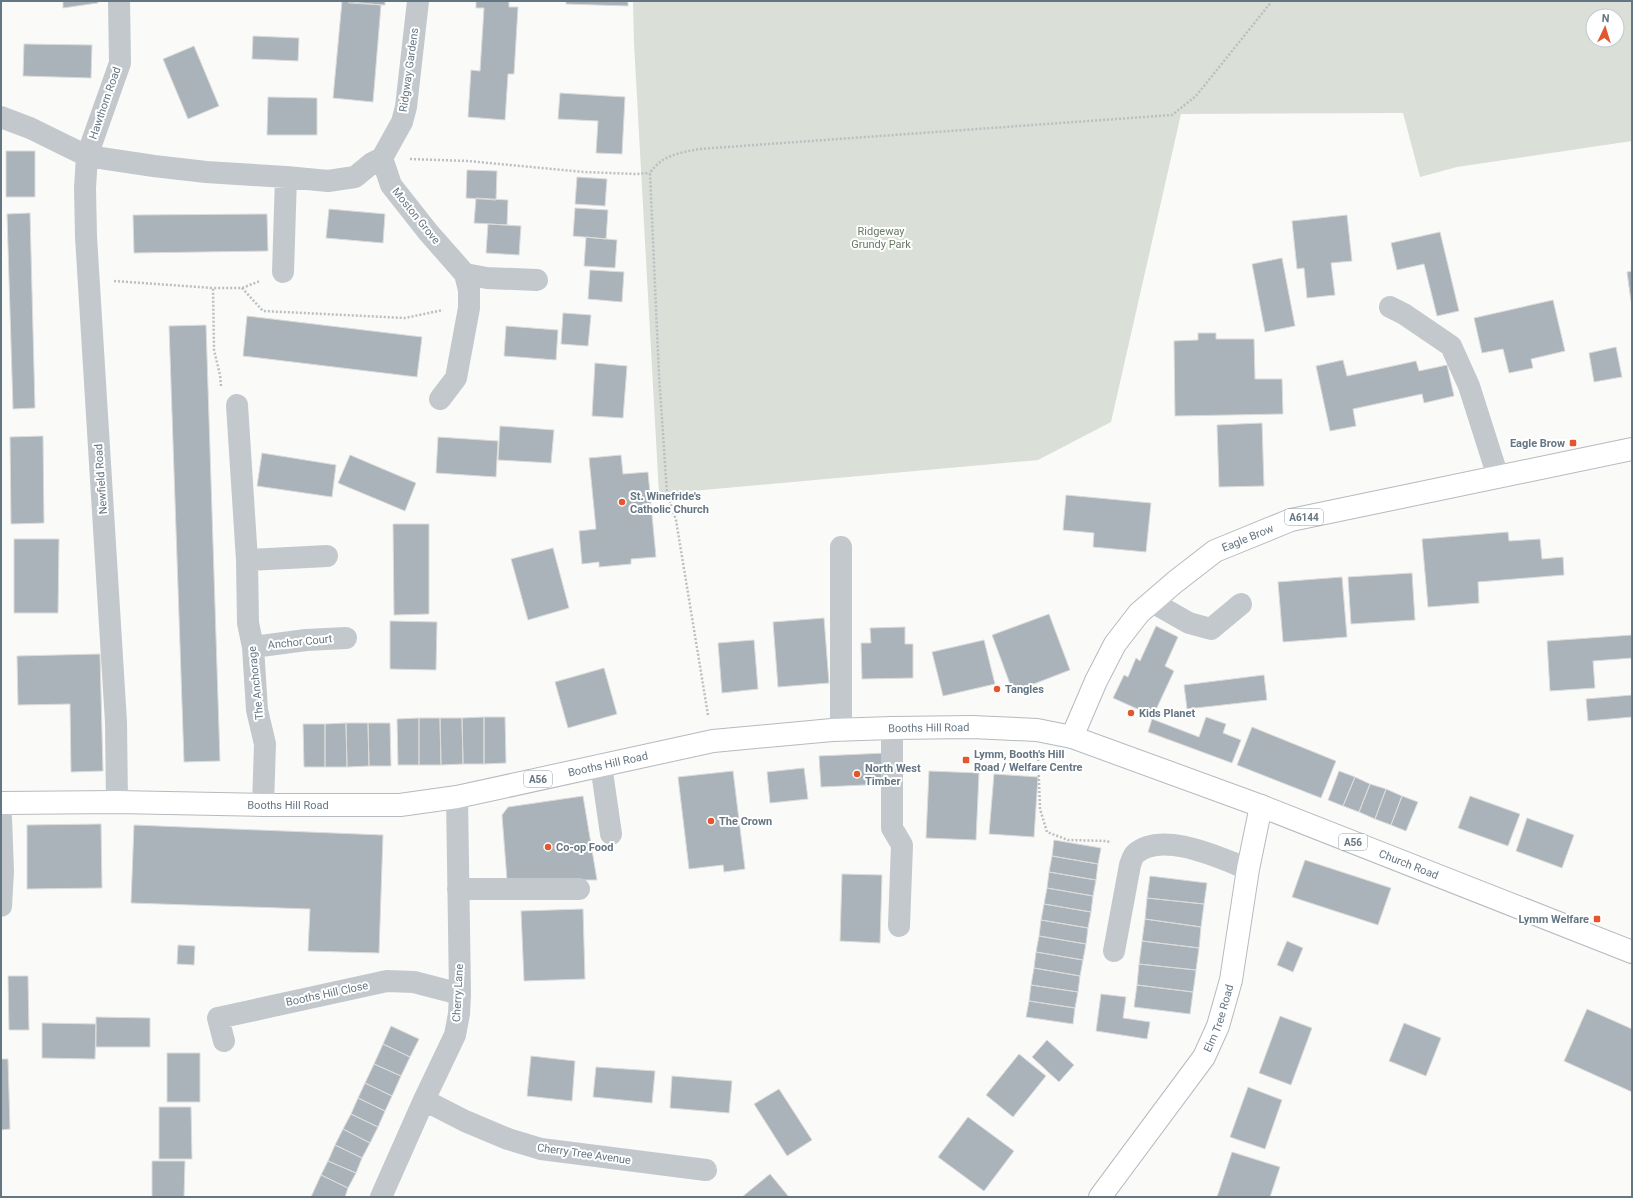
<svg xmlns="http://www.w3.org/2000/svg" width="1633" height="1198" font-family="Roboto,sans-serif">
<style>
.green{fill:#dadfd7;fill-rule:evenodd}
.building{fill:#aab3b9;stroke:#dcdcda}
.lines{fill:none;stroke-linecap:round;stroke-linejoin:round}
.major-casing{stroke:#b5babe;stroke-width:24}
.path{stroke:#bbbfc2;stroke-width:2.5;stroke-dasharray:2 2;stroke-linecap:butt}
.minor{stroke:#c3c8cc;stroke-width:22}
.major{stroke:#fff;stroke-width:22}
.poi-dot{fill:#e4572e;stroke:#fff;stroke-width:1.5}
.labels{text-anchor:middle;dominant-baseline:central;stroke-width:4;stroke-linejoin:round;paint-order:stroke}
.shield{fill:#fff;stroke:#939fa8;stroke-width:1}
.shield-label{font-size:10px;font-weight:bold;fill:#657683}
.street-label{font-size:11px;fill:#657683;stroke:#fff}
.park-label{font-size:11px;fill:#687a64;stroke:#fff}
.poi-label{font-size:11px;font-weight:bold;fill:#657683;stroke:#fff;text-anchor:start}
</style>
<rect width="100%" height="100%" fill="#fafaf8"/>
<path class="green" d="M633 1H1632V141L1457 167 1420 177 1403 113 1181 114 1111 422 1038 460 659 494 634 43ZM1593 16H1617V40H1593Z"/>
<path class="building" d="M63 1H98V3L63 8Z
M342 1 381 5 373 102 333 98Z
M349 1H385V5L349 3Z
M476 1H509V7H518L514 74H508L505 120 468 117 471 70 480 71 484 8H476Z
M566 1H628V6L566 4Z
M253 36 299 38 298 61 252 59Z
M24 44 92 45 91 78 23 76Z
M194 46 219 106 188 119 163 59Z
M560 93 625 97 622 154 596 153 598 121 558 119Z
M268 97 317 98V135H267Z
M6 151H35V197H6Z
M467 170 497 171 496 200 466 198Z
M577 177 607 179 605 206 575 204Z
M476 198 508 200 507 225 474 223Z
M575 208 608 210 606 239 573 236Z
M329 209 385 214 383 243 326 238Z
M30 213 35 408 13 409 7 214Z
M267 214 268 251 134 253 133 215Z
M1347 215 1352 261 1331 263 1335 295 1307 298 1304 268 1297 269 1292 221Z
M488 224 521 226 519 255 486 253Z
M1440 232 1459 311 1437 316 1424 264 1397 270 1391 243Z
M586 237 617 240 615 268 584 266Z
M1282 258 1295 326 1265 332 1252 264Z
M590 270 624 272 622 302 588 299Z
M1632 271V301H1631L1627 272Z
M1553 300 1565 351 1531 359 1533 368 1509 373 1503 349 1482 353 1474 318Z
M563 313 591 315 588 346 561 344Z
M247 316 422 337 417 377 243 356Z
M206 325 220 761 184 762 169 326Z
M506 326 558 330 556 360 504 356Z
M1198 333H1216V339H1254L1255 379H1282L1283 414 1175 416 1174 341 1198 340Z
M1616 347 1622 377 1594 382 1589 353Z
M1343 360 1347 376 1416 361 1419 371 1447 365 1454 396 1424 403 1422 394 1353 409 1356 426 1330 431 1316 366Z
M595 363 627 366 623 418 592 416Z
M1262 423 1264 486 1219 487 1217 425Z
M500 426 554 430 551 463 498 460Z
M43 436 44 523 11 524 10 437Z
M438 437 498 441 496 477 436 473Z
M262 453 336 465 332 497 257 486Z
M350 455 416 483 405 511 338 483Z
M621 455 623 474 648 472 656 557 631 559V564L599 567V562L582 564 579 531 596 529 589 458Z
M1066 495 1151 503 1146 552 1093 547 1094 533 1063 530Z
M393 524H429V614L394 615Z
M1508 532 1509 541 1540 539 1542 559 1563 557 1564 575 1478 582 1479 603 1428 607 1422 539Z
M14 539H59L58 613H14Z
M553 548 569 608 528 620 511 559Z
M1412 573 1415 620 1351 624 1348 577Z
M1342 577 1347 637 1283 642 1278 582Z
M1049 614 1070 670 1013 692 992 635Z
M824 618 829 683 778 687 773 622Z
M390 621 437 622 436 670 390 669Z
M1156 626 1178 637 1165 666 1174 671 1153 716 1113 698 1124 675 1128 677 1136 658 1140 661Z
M905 627V644H913V678L862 679 861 643H871L870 628Z
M1632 635V658L1593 661 1595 688 1550 691 1547 641Z
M754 640 758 689 722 693 718 643Z
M984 640 995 684 943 696 932 652Z
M100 654 103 771 71 772 70 704 18 705 17 656Z
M604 668 617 714 568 728 555 682Z
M1264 675 1267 700 1187 709 1184 685Z
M1632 695V717L1588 721 1586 699Z
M484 717H505L506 763 484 764Z
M484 717V764H463L462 718Z
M1206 717 1226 724 1223 733 1241 740 1232 763 1148 732 1152 719 1199 737Z
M419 718V765H398L397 719Z
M419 718H440L441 765H419Z
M440 718H462L463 764 441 765Z
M346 723H368L369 766 347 767Z
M346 723 347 767H325V724Z
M368 723H390L391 766H369Z
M303 724H325V767H304Z
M1252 727 1336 761 1321 798 1237 765Z
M886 753 887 784 821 787 819 756Z
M804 768 808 799 770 803 767 772Z
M733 771 745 869 724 872 723 865 689 869 678 777Z
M929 771 979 773 976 840 926 838Z
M1339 771 1355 777 1343 806 1328 800Z
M994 774 1038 777 1034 837 989 834Z
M1355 777 1370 784 1359 812 1343 806Z
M1370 784 1386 789 1375 819 1359 812Z
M1386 789 1402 796 1391 825 1375 819Z
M583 796 597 880H507L502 815 508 807Z
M1402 796 1418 802 1406 831 1391 825Z
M1470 796 1520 814 1508 846 1458 828Z
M1527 818 1574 835 1562 868 1516 851Z
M101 824 102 888 27 889V825Z
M134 825 383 835 379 953 308 951 310 909 131 903Z
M1054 840 1101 848 1098 864 1052 856Z
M1052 856 1098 864 1096 880 1049 872Z
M1305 860 1391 888 1378 925 1292 897Z
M1049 872 1096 880 1093 896 1047 888Z
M842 874 882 875 880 943 840 941Z
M1150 876 1207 883 1204 904 1147 898Z
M1047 888 1093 896 1091 912 1044 904Z
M1147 898 1204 904 1201 927 1145 919Z
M1044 904 1091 912 1088 928 1041 920Z
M583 909 585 979 524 981 521 911Z
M1145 919 1201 927 1199 948 1142 941Z
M1041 920 1088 928 1086 944 1039 936Z
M1039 936 1086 944 1083 960 1036 952Z
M1142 941 1199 948 1196 970 1139 964Z
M1287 941 1303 948 1293 972 1277 965Z
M178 945 195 946 194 965 177 964Z
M1036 952 1083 960 1080 976 1034 968Z
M1139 964 1196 970 1193 992 1137 985Z
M1034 968 1080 976 1078 992 1031 985Z
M8 976H28L29 1030H9Z
M1031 985 1078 992 1075 1008 1029 1001Z
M1137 985 1193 992 1190 1014 1134 1007Z
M1101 994 1126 997 1123 1018 1150 1022 1147 1039 1096 1031Z
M1029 1001 1075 1008 1073 1024 1026 1017Z
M1587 1009 1632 1029V1092L1564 1061Z
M1280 1016 1312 1028 1291 1085 1259 1073Z
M96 1017 150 1018V1047H96Z
M42 1023 96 1024 95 1059 42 1058Z
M1404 1023 1441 1038 1426 1076 1389 1061Z
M391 1026 419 1039 410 1057 383 1044Z
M1047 1040 1074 1065 1059 1082 1032 1057Z
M383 1044 410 1057 401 1076 374 1064Z
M167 1053H200V1102H167Z
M1019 1054 1046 1076 1013 1117 986 1095Z
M531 1056 575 1061 572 1101 527 1096Z
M1 1059H8L10 1129 1 1130Z
M374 1064 401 1076 392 1096 365 1083Z
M596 1067 655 1071 652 1103 593 1097Z
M672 1076 732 1081 729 1113 670 1108Z
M365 1083 392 1096 385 1111 358 1098Z
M1248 1087 1282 1100 1265 1149 1230 1137Z
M779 1089 812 1140 787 1156 754 1104Z
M358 1098 385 1111 378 1127 351 1114Z
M159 1107H191L192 1159H159Z
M351 1114 378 1127 370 1143 343 1129Z
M968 1117 1014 1151 984 1191 938 1157Z
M343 1129 370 1143 362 1158 335 1145Z
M335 1145 362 1158 356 1173 328 1161Z
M1232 1152 1280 1167 1270 1197H1217Z
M152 1161H185L184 1197H152Z
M328 1161 356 1173 348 1188 321 1175Z
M770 1174 789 1197H742Z
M321 1175 348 1188 345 1197H311Z"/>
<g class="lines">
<defs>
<g id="major">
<path id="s1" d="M1072 737 1096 681 1115 644 1139 613 1175 582 1215 551 1291 520 1632 449"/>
<path id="s2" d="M1 803 117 802 263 805H400L457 797 713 741 832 730 892 728 972 727 1037 730 1072 737 1261 806 1632 952"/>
<path id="s3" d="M1100 1197 1204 1057 1218 1026 1231 980 1248 869 1261 806"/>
</g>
</defs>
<use href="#major" class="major-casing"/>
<path class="path" d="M410 159 468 161 584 172 636 174 650 173
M114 281 213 288
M242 288 263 311 405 318 443 310
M221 386 220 375 214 350 213 288H242L260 281
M708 715 676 520 667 493 659 375 650 173C662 155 679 153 699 149L1172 115 1196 96 1272 1
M1038 755 1040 809 1047 832 1068 840 1107 841 1111 843"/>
<path class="minor" d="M1 117 30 128 87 156 154 166 206 172 286 177 328 181 355 177 372 163 382 158
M382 158 391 185 428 232 465 274 469 290V308L456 378 440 399
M382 158 402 122 406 107 418 1
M283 272 286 177
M465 274 487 278 537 280
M1390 307 1404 314 1451 346 1469 386 1498 477
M237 405 247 560 248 623 253 647 257 710 265 744 263 805
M247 560 327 556
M1152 602 1189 623 1211 629 1241 604
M253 647 306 640 346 638
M892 728V828L902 845 899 926
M841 730V547
M601 765 611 834
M117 802 116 722 86 237 85 188 87 156 120 63 119 1
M1 818 3 871 1 906
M458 889H579
M1114 951 1130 865C1131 862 1133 856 1135 854 1162 830 1220 858 1248 869
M224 1041 218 1018 387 981 414 982 460 994
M424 1100 465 1121 508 1139 541 1149 706 1170
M381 1197 424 1100 455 1035 459 1014 460 994 457 797"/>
<use href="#major" class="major"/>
</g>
<g class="poi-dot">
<rect x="1569" y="439" width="8" height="8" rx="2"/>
<circle cx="622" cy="502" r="4"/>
<circle cx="997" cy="689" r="4"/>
<circle cx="1131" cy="713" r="4"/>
<rect x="962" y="756" width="8" height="8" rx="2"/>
<circle cx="857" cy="774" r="4"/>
<circle cx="711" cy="821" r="4"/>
<circle cx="548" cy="847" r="4"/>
<rect x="1593" y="915" width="8" height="8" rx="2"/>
</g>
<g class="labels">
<g class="shield">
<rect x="1285" y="509" width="38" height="16" rx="3"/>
<rect x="524" y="771" width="28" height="16" rx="3"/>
<rect x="1339" y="834" width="28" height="16" rx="3"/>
</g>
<g class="shield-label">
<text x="1304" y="517">A6144</text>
<text x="538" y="779">A56</text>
<text x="1353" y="842">A56</text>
</g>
<g class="street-label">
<text transform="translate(409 70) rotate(-82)">Ridgway Gardens</text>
<text transform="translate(105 103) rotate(-71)">Hawthorn Road</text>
<text transform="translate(416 216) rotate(51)">Moston Grove</text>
<text transform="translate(101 479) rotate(-94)">Newfield Road</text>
<text stroke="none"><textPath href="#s1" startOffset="275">Eagle Brow</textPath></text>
<text transform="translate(300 642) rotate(-6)">Anchor Court</text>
<text transform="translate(256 683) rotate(-96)">The Anchorage</text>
<text stroke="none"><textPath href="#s2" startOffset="935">Booths Hill Road</textPath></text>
<text stroke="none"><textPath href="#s2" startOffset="611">Booths Hill Road</textPath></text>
<text stroke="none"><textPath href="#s2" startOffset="287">Booths Hill Road</textPath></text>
<text stroke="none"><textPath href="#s2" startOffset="1439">Church Road</textPath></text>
<text transform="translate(458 993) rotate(-87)">Cherry Lane</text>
<text transform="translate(327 994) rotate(-12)">Booths Hill Close</text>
<text stroke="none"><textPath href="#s3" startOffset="216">Elm Tree Road</textPath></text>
<text transform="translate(584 1154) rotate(8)">Cherry Tree Avenue</text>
</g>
<g class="park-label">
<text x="881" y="231">Ridgeway<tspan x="881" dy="13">Grundy Park</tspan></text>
</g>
<g class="poi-label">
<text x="1565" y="443" text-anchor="end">Eagle Brow</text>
<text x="630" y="496">St. Winefride's<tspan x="630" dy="13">Catholic Church</tspan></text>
<text x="1005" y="689">Tangles</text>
<text x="1139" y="713">Kids Planet</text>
<text x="974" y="754">Lymm, Booth's Hill<tspan x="974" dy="13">Road / Welfare Centre</tspan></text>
<text x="865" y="768">North West<tspan x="865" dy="13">Timber</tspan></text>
<text x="719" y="821">The Crown</text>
<text x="556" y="847">Co-op Food</text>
<text x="1589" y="919" text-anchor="end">Lymm Welfare</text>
</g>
</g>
<rect width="1633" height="1198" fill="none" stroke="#657683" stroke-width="4"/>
<g transform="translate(1605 28) rotate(4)"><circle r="19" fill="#ffffff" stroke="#c1c8cd"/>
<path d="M0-3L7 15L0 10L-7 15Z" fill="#e4572e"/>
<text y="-6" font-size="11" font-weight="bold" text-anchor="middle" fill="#657683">N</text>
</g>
</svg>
